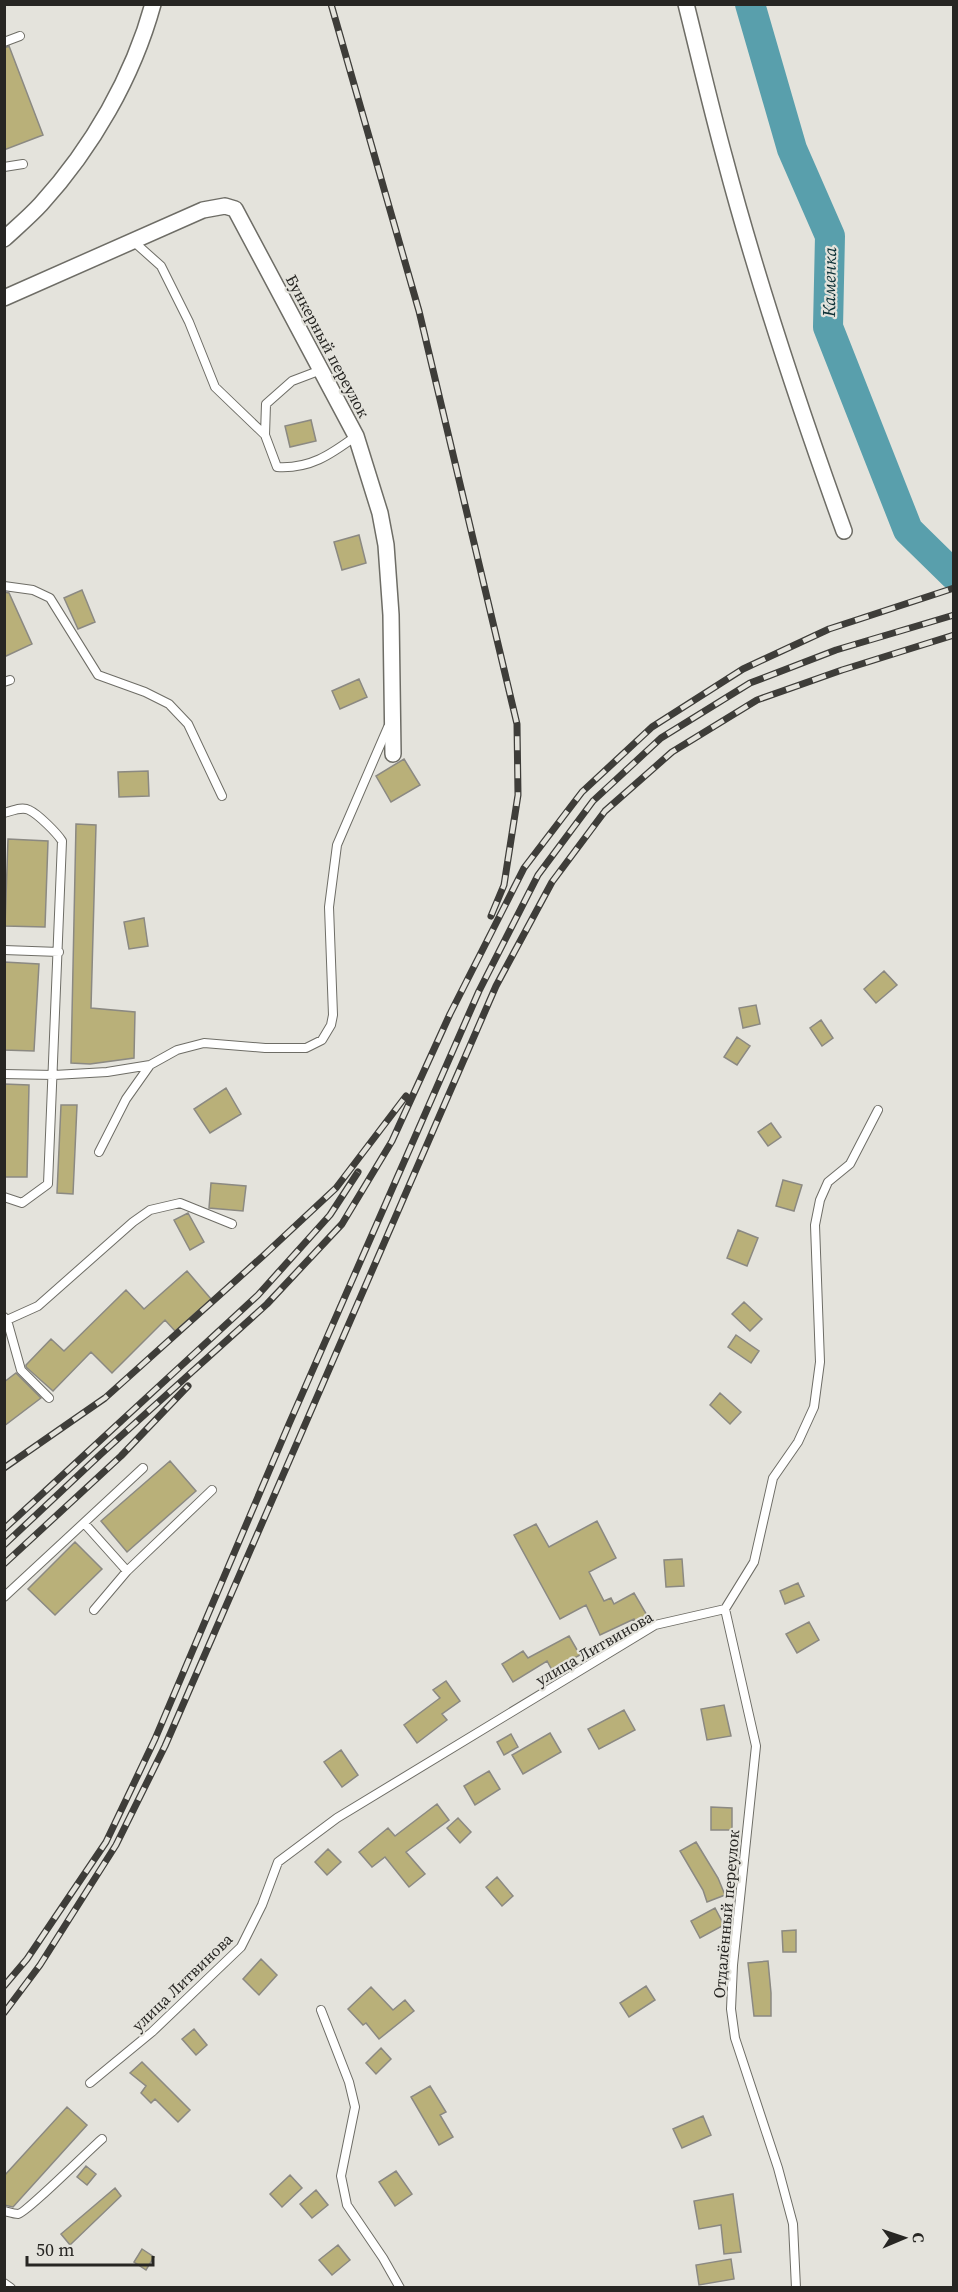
<svg xmlns="http://www.w3.org/2000/svg" width="958" height="2292" font-family="'Source Serif 4',serif">
<style>
.lines{fill:none;stroke-linecap:round;stroke-linejoin:round}
.river{stroke:#599fac;stroke-width:30}
.building{fill:#b9b079;stroke:#8b8982;stroke-width:1.5}
.service-casing{stroke:#6e6d66;stroke-width:10}
.minor-casing{stroke:#6e6d66;stroke-width:18}
.service{stroke:#fff;stroke-width:8}
.minor{stroke:#fff;stroke-width:15}
.rail-casing{stroke:#3e3d39;stroke-width:7}
.rail{stroke:#e4e3dc;stroke-width:4.5;stroke-dasharray:14;stroke-linecap:butt}
.labels{text-anchor:middle;dominant-baseline:central;stroke-width:4.5;stroke-linejoin:round;paint-order:stroke}
.street-label{font-size:16px;fill:#272623;stroke:#e4e3dc}
.water-label{font-size:18px;font-style:italic;fill:#0b2f35;stroke:#e4e3dc}
</style>
<rect width="100%" height="100%" fill="#e4e3dc"/>
<g class="lines">
<path class="river" d="M750 4 792 149 830 236 828 327 908 530 954 575"/>
</g>
<path class="building" d="M9 46 43 135 4 150V48Z
M311 420 316 441 290 447 285 426Z
M359 535 366 563 342 570 334 542Z
M82 590 95 622 78 629 64 598Z
M4 592 9 593 32 644 4 657Z
M359 679 367 697 340 709 332 691Z
M404 759 420 785 391 802 376 776Z
M148 771 149 796 119 797 118 772Z
M76 824 96 825 91 1008 135 1012 134 1058 90 1064 71 1063Z
M8 839 48 841 45 927 5 926Z
M144 918 148 946 129 949 124 922Z
M4 962 39 964 34 1051 4 1050Z
M884 971 897 985 876 1003 864 989Z
M756 1005 760 1024 743 1028 739 1008Z
M821 1020 833 1038 822 1046 810 1028Z
M737 1037 750 1046 737 1065 724 1057Z
M4 1084 29 1085 27 1177H4Z
M226 1088 241 1114 210 1133 194 1109Z
M61 1105H77L73 1194 57 1193Z
M771 1123 781 1137 768 1146 758 1132Z
M783 1180 802 1185 794 1211 776 1206Z
M211 1183 246 1186 243 1211 209 1208Z
M188 1213 204 1242 190 1250 174 1220Z
M738 1230 758 1238 747 1266 727 1258Z
M187 1271 211 1299 175 1331 165 1320 112 1373 91 1352 53 1391 26 1367V1365L51 1339 64 1351 126 1290 144 1309Z
M744 1302 762 1319 750 1331 732 1314Z
M736 1335 759 1351 751 1363 728 1347Z
M16 1373 41 1398 4 1426V1382Z
M720 1393 741 1412 730 1424 710 1405Z
M170 1461 196 1491 127 1552 101 1521Z
M597 1521 616 1558 589 1572 604 1601 611 1598 614 1604 634 1593 648 1617 636 1623 634 1619 600 1635 586 1605 560 1619 514 1535 536 1524 549 1547Z
M75 1542 102 1569 55 1615 28 1589Z
M682 1559 684 1586 666 1587 664 1560Z
M798 1583 804 1596 785 1604 780 1591Z
M809 1622 819 1640 797 1653 786 1634Z
M569 1636 580 1655 552 1670 547 1661 513 1682 502 1664 523 1651 528 1658Z
M446 1681 460 1701 442 1714 447 1720 417 1743 404 1725 440 1698 433 1690Z
M724 1705 731 1736 707 1740 701 1709Z
M624 1710 635 1730 599 1749 588 1729Z
M550 1733 561 1752 523 1774 512 1755Z
M511 1734 518 1747 504 1755 497 1742Z
M341 1750 358 1775 342 1787 324 1762Z
M489 1771 500 1789 475 1805 464 1786Z
M437 1804 449 1820 406 1852 425 1874 409 1887 385 1857 372 1867 359 1852 388 1828 395 1836Z
M711 1807 732 1808V1830H711Z
M458 1818 471 1832 460 1843 447 1828Z
M696 1842 718 1878 725 1895 707 1902 703 1890 680 1851Z
M328 1849 341 1862 327 1875 315 1862Z
M497 1877 513 1896 502 1906 486 1887Z
M715 1908 724 1925 700 1938 691 1921Z
M796 1930V1952H783L782 1931Z
M261 1959 277 1975 259 1995 243 1979Z
M768 1961 771 1993V2016H754L748 1963Z
M646 1986 655 2000 629 2017 620 2003Z
M371 1987 393 2010 405 2000 414 2011 379 2039 366 2023 363 2025 348 2009Z
M194 2029 207 2045 196 2055 182 2039Z
M381 2048 391 2059 376 2074 366 2063Z
M142 2062 190 2110 178 2122 155 2099 151 2103 141 2093 146 2086 130 2073Z
M430 2086 446 2112 440 2115 453 2137 439 2145 411 2097Z
M67 2107 87 2125 13 2207 4 2205V2176Z
M703 2116 711 2135 682 2148 673 2129Z
M86 2166 96 2174 87 2185 77 2177Z
M396 2171 412 2194 395 2206 379 2182Z
M290 2175 302 2188 282 2207 270 2194Z
M115 2188 121 2196 70 2245 61 2234Z
M316 2190 328 2205 312 2218 300 2204Z
M733 2194 741 2252 724 2254 721 2225 699 2229 694 2201Z
M338 2245 350 2260 332 2275 319 2260Z
M142 2249 154 2257 146 2270 134 2262Z
M731 2259 734 2279 699 2285 696 2265Z"/>
<g class="lines">
<defs>
<path id="service" d="M4 42 20 36
M4 167 23 164
M133 241 161 266 189 322 215 387 265 435
M321 370 292 381 266 404 265 435 277 467C310 469 330 455 356 436
M4 586 33 590 50 598 98 675 145 692 169 704 188 724 222 796
M4 682 10 680
M4 813C12 811 22 806 29 810 38 814 57 833 62 841L48 1184 22 1203 4 1197
M4 950 59 952
M4 1074 54 1075 107 1072 150 1065 177 1050 204 1043 265 1048H306L322 1040 331 1025 333 1015 329 907 337 845 388 727
M99 1152 126 1099 150 1065
M4 1317 7 1320 38 1306 133 1222 150 1210 180 1203 232 1224
M7 1320 21 1370 49 1398
M84 1523 127 1571
M4 1597 143 1468
M725 1609 756 1746 733 1965 731 2009 735 2038 778 2168 793 2224 796 2288
M94 1610 127 1571 212 1490
M321 2010 349 2082 355 2107 341 2176 347 2205 383 2258 400 2288
M90 2083 152 2032 241 1947 262 1905 278 1862 337 1818 655 1625 725 1609 754 1562 773 1478 798 1442 814 1407 820 1362 815 1225 820 1200 828 1182 850 1164 878 1110
M4 2211C8 2212 15 2214 18 2214 26 2213 90 2149 102 2139
M4 2283 11 2288"/>
<path id="minor" d="M686 4C699 56 711 108 725 159 758 284 800 409 844 531
M4 239C17 227 30 216 41 204 92 148 133 77 153 4
M4 298 203 210 225 206 235 209 356 436 380 513 386 545 391 615 393 754"/>
</defs>
<use href="#service" class="service-casing"/>
<use href="#minor" class="minor-casing"/>
<use href="#service" class="service"/>
<use href="#minor" class="minor"/>
<defs>
<path id="rail" d="M331 4 419 311 517 724 518 795 504 885 491 916
M4 1468 105 1398 263 1256 336 1188 406 1096
M4 1529 258 1295 330 1215 358 1172
M4 1545 101 1454 267 1304 342 1224 392 1141 450 1014 524 868 582 792 652 727 743 669 829 629 954 588
M4 1564 121 1456 188 1386
M4 1986 27 1959 106 1842 155 1739 289 1424 479 991 538 875 593 801 661 738 750 683 836 650 954 615
M4 2013 40 1965 116 1845 165 1746 496 986 552 882 605 811 672 752 757 700 842 670 954 635"/>
</defs>
<use href="#rail" class="rail-casing"/>
<use href="#rail" class="rail"/>
</g>
<g class="labels">
<g class="street-label">
<text transform="translate(328 346) rotate(62)">Бункерный переулок</text>
<text transform="translate(594 1648) rotate(-30)">улица Литвинова</text>
<text transform="translate(726 1914) rotate(-85)">Отдалённый переулок</text>
<text transform="translate(182 1982) rotate(-44)">улица Литвинова</text>
</g>
<g class="water-label">
<text transform="translate(829 282) rotate(-89)">Каменка</text>
</g>
</g>
<rect width="958" height="2292" fill="none" stroke="#272623" stroke-width="12"/>
<g transform="translate(904 2238) rotate(88)" stroke="#e4e3dc" stroke-width="4.5" paint-order="stroke">
<path d="M0-4.5L10 22L0 15L-10 22Z" fill="#272623"/>
<text y="-9" font-size="16" font-weight="bold" text-anchor="middle" fill="#272623">С</text>
</g>
<path d="M27 2256v9h126v-9" fill="none" stroke="#272623" stroke-width="3"/>
<text x="36" y="2256" font-size="18" fill="#272623" stroke="#e4e3dc" stroke-width="4.5" paint-order="stroke">50 m</text>
</svg>
